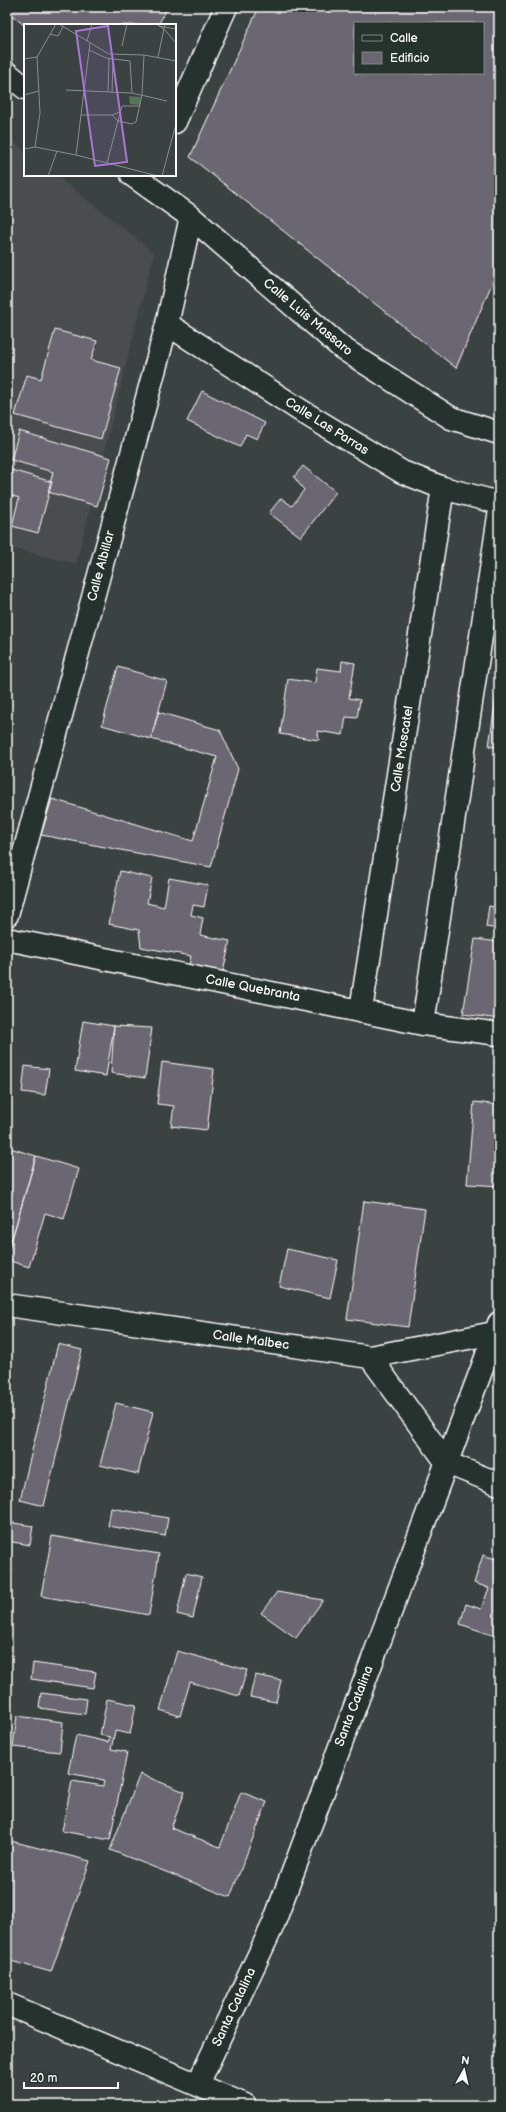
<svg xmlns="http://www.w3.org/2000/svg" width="506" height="2112" font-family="'Balsamiq Sans',sans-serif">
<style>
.built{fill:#494d50}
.building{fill:#6b6672;stroke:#fff;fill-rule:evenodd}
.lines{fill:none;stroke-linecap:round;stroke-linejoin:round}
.minor-casing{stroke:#fff;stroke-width:25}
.minor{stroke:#26332d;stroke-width:22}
.labels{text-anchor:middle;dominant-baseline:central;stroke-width:3;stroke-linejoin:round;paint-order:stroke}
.street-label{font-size:13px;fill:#fff;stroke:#26332d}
.inset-road{fill:none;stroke:#898e8e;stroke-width:1}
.view{fill:#a976d5;fill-opacity:0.15;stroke:#a976d5;stroke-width:2}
.inset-edge{fill:none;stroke:#fff;stroke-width:2}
</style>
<rect width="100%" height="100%" fill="#3b4242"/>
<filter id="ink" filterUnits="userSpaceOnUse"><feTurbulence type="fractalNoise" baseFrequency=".025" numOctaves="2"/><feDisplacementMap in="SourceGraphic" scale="8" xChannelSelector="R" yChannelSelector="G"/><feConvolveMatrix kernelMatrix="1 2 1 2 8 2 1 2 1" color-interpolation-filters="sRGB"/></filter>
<g filter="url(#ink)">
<path class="built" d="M7 137 25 151V175H56L154 253 76 564 7 547Z"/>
<path class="building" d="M7 7H168L158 25 25 26 7 11Z
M259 7H499V267L456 368 190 157ZM355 23H483V73H355Z
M55 330 97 341 91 360 121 368 101 439 15 415 27 375 41 379Z
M202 391 265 423 257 439 246 434 240 447 187 421Z
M19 431 111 458 97 506 48 492 53 472 11 460Z
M303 466 336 492 301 537 269 513 281 498 292 506 304 490 294 477Z
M8 469 52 482 38 533 12 526 19 498 7 494Z
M342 661 355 663 349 698 360 700 357 718 346 717 343 735 318 731 319 740 280 734 288 679 315 683 317 668 341 671Z
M118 667 167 681 151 739 102 725Z
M499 677V748L489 746Z
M158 712 220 730 238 769 211 867 41 835 52 799 193 841 217 757 151 739Z
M120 871 152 878 147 903 164 907 169 878 208 885 204 907 193 905 191 915 203 918 200 935 230 941 221 981 187 975 191 956 141 947 139 930 109 924Z
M489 906 499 908V929L486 927Z
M475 939 499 942V1019L463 1014Z
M83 1021 114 1026 106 1076 75 1071Z
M114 1026 152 1028 145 1078 111 1073Z
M162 1062 214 1069 207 1130 171 1126 174 1106 157 1104Z
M25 1066 49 1069 45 1095 22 1092Z
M474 1102 499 1105V1186L467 1184Z
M7 1147 36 1156 7 1256Z
M36 1156 79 1169 64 1219 45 1213 29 1267 7 1260V1256Z
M364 1201 425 1209 408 1327 347 1319Z
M287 1249 338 1260 330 1298 279 1286Z
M58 1344 82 1350 44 1506 20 1500Z
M7 1389 11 1390 7 1414Z
M116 1403 153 1412 138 1474 100 1465Z
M111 1508 168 1518 165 1536 108 1526Z
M7 1522 33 1526 30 1545 7 1541Z
M52 1536 159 1554 149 1615 41 1596Z
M483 1555 499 1560V1621L495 1636 460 1624 466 1604 481 1609 489 1588 474 1583Z
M7 1569H12L8 1592H7Z
M186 1573 202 1577 193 1618 177 1614Z
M277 1592 323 1600 296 1638 261 1613Z
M177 1651 247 1670 239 1696 190 1682 180 1716 160 1710Z
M33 1663 96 1672 93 1688 31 1679Z
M255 1675 281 1680 276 1702 250 1697Z
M41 1693 87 1699 85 1714 39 1708Z
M107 1699 136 1705 130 1734 115 1731 111 1749 127 1752 110 1840 62 1831 72 1781 103 1786 104 1780 68 1773 76 1735 108 1742 110 1737 100 1735Z
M17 1716 63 1722 60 1752 13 1747Z
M140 1774 185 1792 171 1828 220 1847 241 1792 267 1802 230 1897 110 1850Z
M7 1840 90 1861 51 1972 7 1960Z"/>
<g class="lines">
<defs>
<path id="minor" d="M7 73 25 88
M175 122 226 7
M132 175 191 217 342 348 451 418 499 433
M167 324 303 412 402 472 443 488 499 503
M7 915 167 324 191 217
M7 939 423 1024 499 1034
M361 1010 443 488
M423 1024 499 516
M7 1305 370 1357 494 1333
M370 1357 447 1463 499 1484
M7 2004 245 2105
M198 2084 273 1925 499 1323"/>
</defs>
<use href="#minor" class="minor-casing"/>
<use href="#minor" class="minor"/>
</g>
</g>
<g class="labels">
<g class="street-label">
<text transform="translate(308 317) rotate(40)">Calle Luis Massaro</text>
<text transform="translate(327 426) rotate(32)">Calle Las Parras</text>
<text transform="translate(101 566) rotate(-75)">Calle Albillar</text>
<text transform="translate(402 749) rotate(-81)">Calle Moscatel</text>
<text transform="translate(253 988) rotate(11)">Calle Quebranta</text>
<text transform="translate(251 1340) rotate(8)">Calle Malbec</text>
<text transform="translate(354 1706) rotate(-69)">Santa Catalina</text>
<text transform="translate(234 2007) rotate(-65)">Santa Catalina</text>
</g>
</g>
<g transform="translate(24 24)">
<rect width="152" height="152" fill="#3b4242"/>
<path d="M105 72 117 73 116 81 106 80Z" fill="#57745b"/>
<path class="inset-road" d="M35 0 85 30 120 31 152 37M132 0 140 5 152 19M135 2 152 5M26 10 34 12 39 3M63 17 68 0M98 22 103 0M65 26 82 34 106 37 108 69M134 33 141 0M0 35 13 33M42 66 108 69 143 77M84 68 85 34M88 69 89 35M0 71 15 67M57 91H88L96 88M88 91 94 97 108 100 112 98 118 71 120 31M11 123 16 89 13 33 32 0M0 125 11 123 52 131 134 152M52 131 66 19M83 139 98 82H116M24 152 33 127M138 152 152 100"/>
<path class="view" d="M84 2 103 138 71 142 52 7Z"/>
<rect width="152" height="152" class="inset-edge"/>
</g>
<rect width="506" height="2112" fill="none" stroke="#26332d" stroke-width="24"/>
<rect x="12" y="12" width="482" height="2088" fill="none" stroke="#fff" stroke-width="1.5" filter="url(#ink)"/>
<rect x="354" y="22" width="130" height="52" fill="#26332d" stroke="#7d8581"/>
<rect x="362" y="35" width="20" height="6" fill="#26332d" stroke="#7d8581"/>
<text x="390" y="42" font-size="12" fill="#ffffff">Calle</text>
<rect x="362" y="52" width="20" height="12" fill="#6b6672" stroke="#7d8581"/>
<text x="390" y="62" font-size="12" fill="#ffffff">Edificio</text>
<g transform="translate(464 2070) rotate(8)" stroke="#26332d" stroke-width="3" paint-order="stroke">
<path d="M0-3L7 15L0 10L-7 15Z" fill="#ffffff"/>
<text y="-6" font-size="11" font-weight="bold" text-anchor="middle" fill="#ffffff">N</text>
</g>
<path d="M24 2082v6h94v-6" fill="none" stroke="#ffffff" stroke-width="2"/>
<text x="30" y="2082" font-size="12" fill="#ffffff" stroke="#26332d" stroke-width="3" paint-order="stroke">20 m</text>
</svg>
